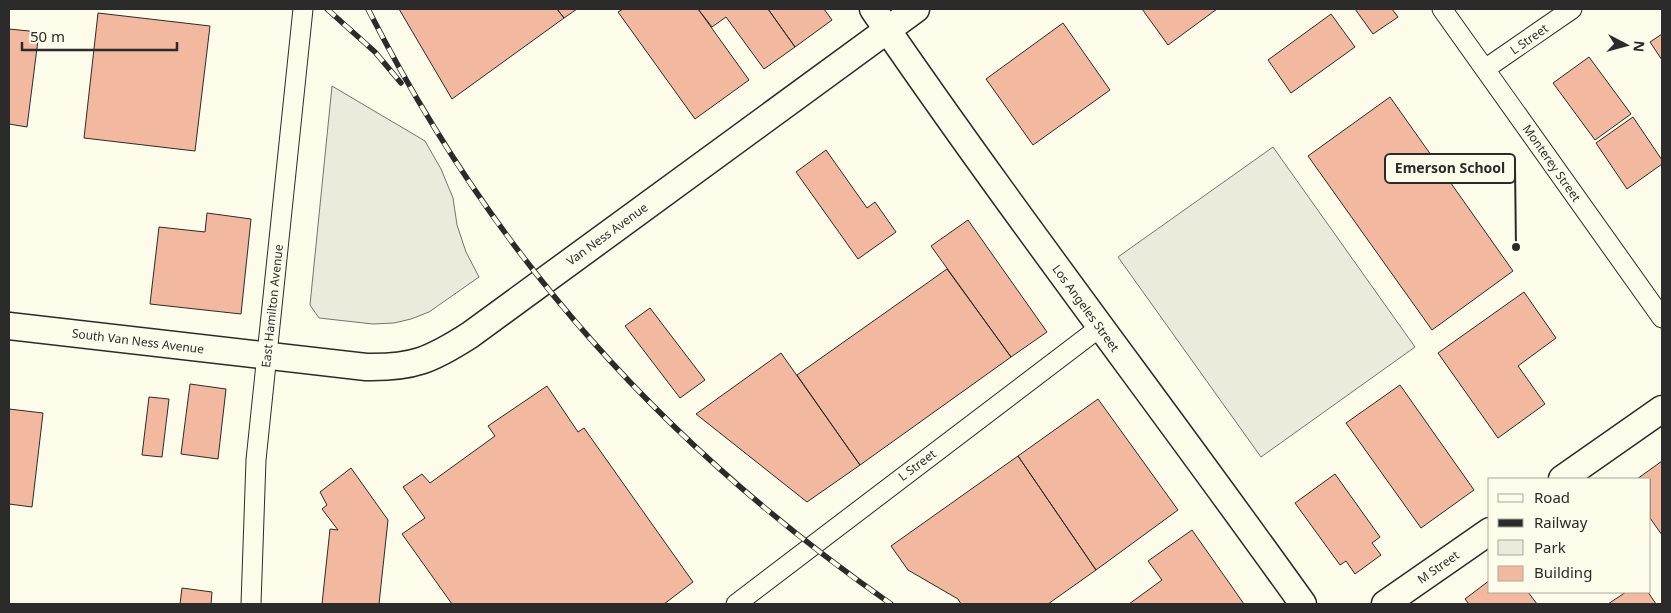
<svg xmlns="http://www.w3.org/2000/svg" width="1671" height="613" font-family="'Noto Sans',sans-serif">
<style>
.green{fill:#ecebdb;stroke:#74746e}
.parking{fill:#eceadb;stroke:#74746e}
.building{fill:#f2b8a0;stroke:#2b2b2b}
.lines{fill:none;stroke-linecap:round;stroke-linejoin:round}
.street-casing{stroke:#2b2b2b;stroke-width:21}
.secondary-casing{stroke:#2b2b2b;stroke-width:29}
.street{stroke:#fdfbea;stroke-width:19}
.secondary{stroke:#fdfbea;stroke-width:26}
.rail-casing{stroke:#2b2b2b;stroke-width:5.5}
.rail{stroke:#fdfbea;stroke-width:4;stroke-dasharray:11;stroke-linecap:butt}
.labels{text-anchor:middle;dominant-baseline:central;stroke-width:4;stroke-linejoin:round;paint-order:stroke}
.street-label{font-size:12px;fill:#2b2b2b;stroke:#fdfbea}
.leader{fill:none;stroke:#2b2b2b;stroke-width:2}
.callout-dot{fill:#2b2b2b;stroke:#fdfbea;stroke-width:2}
.callout{fill:#fdfbea;stroke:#2b2b2b;stroke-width:2}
.callout-label{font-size:14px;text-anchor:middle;font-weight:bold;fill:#2b2b2b}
</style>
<rect width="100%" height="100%" fill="#fdfbea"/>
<path class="green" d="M1273 147 1415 347 1261 457 1118 257Z"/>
<path class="parking" d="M332 86 425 141 441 169 453 198 457 225 466 252 479 277 429 312 411 319 394 323 373 324 319 318 310 305Z"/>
<path class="building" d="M399 9H557L564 18 452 99Z
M557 9H577L564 18Z
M623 9H698L749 80 695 119 618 12Z
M698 9H768L795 47 764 69 726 17 712 27Z
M768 9H824L832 20 795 47Z
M1142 9H1217L1168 45Z
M1355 9H1392L1398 17 1373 34Z
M98 13 210 26 195 151 84 138Z
M1331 14 1355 47 1291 93 1268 60Z
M1063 23 1110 90 1033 145 986 79Z
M9 29 39 32 27 127 9 124Z
M1662 34V60L1650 42Z
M1589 57 1631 114 1595 140 1553 83Z
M1390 97 1513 271 1432 330 1308 156Z
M1633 117 1662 160V164L1627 189 1596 143Z
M826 150 867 208 875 202 896 232 858 259 796 172Z
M207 213 251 219 241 314 150 304 159 227 205 232Z
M968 220 1047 332 1011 357 931 246Z
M947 269 1011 357 860 465 797 375Z
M1524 292 1556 338 1518 366 1545 404 1498 438 1438 353Z
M650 308 705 380 680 398 625 326Z
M781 353 860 465 807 502 696 414Z
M190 384 226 389 218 459 181 454Z
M1400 385 1474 490 1421 528 1346 423Z
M547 386 578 432 584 428 693 582 664 604H452L402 534 425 518 403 487 422 474 430 483 495 436 488 426Z
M149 397 169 399 162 457 142 455Z
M1098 399 1178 510 1096 570 1018 456Z
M9 409 43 413 32 507 9 504Z
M1018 456 1096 570 1048 604H961L958 599 908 570 891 546Z
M1662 461V535L1650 518V479H1637Z
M351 468 388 520 379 604H322L330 529 338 530 322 509 327 505 320 492Z
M1335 474 1380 537 1372 543 1381 555 1355 574 1346 561 1340 565 1295 503Z
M1192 530 1244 604H1129L1162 580 1148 561Z
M1490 580V592H1528L1537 604H1469L1465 599Z
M182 588 212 592 211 604H180Z
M1626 592H1648L1656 604H1608Z"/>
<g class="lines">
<defs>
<path id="street" d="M1442 9 1662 318
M1485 69 1572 9
M251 604 256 460 303 9
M736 604 1099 328"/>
<path id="secondary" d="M873 9C1011 211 1161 405 1303 604
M9 326 366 367C413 368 431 360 470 335L916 9
M1562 479 1662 409
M1385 604 1490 531"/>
</defs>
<use href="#street" class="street-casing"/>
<use href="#secondary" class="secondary-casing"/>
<use href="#street" class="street"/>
<use href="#secondary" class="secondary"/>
<defs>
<path id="rail" d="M327 9 375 52 401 83
M368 9C494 257 663 445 891 604"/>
</defs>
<use href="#rail" class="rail-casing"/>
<use href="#rail" class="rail"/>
</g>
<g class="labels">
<g class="street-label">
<text transform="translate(1529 39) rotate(-35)">L Street</text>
<text transform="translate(1552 163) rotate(55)">Monterey Street</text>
<text transform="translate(607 234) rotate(-36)">Van Ness Avenue</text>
<text transform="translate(272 306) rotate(-84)">East Hamilton Avenue</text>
<text transform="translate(1086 308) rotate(54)">Los Angeles Street</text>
<text transform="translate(138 341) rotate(7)">South Van Ness Avenue</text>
<text transform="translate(917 465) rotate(-37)">L Street</text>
<text transform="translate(1438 567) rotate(-35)">M Street</text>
</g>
</g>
<path class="leader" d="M1516 247L1515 168"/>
<circle class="callout-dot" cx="1516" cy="247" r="5"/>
<rect class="callout" x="1385" y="154" width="130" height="29" rx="5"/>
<g class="callout-label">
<text x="1450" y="173">Emerson School</text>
</g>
<rect width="1671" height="613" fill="none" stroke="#2b2b2b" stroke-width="20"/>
<rect x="1488" y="478" width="162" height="115" fill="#fdfbea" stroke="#a9a89e"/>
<rect x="1498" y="494" width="25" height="8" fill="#fdfbea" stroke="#a9a89e"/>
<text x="1534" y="503" font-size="15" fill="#2b2b2b">Road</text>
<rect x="1498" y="519" width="25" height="8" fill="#2b2b2b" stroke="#a9a89e"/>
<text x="1534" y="528" font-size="15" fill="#2b2b2b">Railway</text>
<rect x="1498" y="540" width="25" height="15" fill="#ecebdb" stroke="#a9a89e"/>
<text x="1534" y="553" font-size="15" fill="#2b2b2b">Park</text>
<rect x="1498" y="566" width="25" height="15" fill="#f2b8a0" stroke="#a9a89e"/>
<text x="1534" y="578" font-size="15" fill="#2b2b2b">Building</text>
<g transform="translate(1626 45) rotate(96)" stroke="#fdfbea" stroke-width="4" paint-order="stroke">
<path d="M0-4L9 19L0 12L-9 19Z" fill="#2b2b2b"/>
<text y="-8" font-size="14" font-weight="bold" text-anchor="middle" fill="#2b2b2b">N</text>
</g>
<path d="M22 42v8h155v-8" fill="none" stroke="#2b2b2b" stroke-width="2.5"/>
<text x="30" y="42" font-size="15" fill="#2b2b2b" stroke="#fdfbea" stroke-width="4" paint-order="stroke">50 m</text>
</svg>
